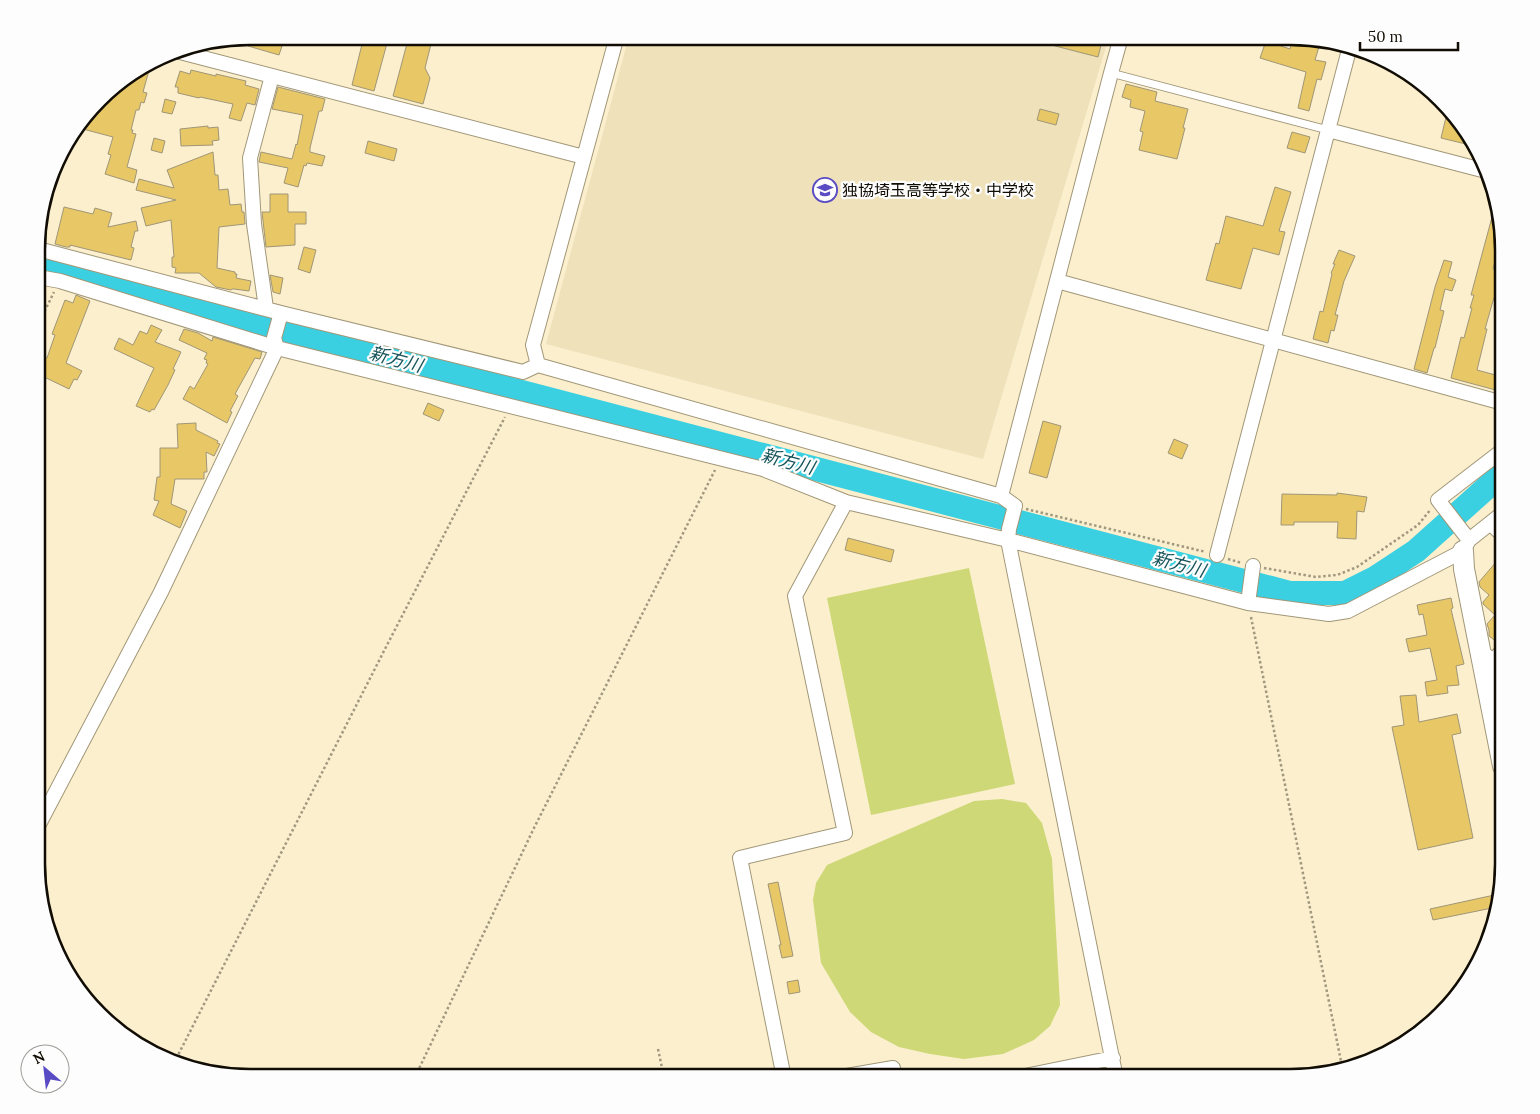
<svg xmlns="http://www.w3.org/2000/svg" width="1540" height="1114" font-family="Lora,'Noto Sans JP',serif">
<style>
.built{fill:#efe2ba}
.green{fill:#ced877}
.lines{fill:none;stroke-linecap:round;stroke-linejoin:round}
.river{stroke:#3bd0e1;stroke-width:24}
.building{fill:#e7c766;stroke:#a09677}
.lane-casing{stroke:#a19778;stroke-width:9}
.street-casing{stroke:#a19778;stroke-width:16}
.secondary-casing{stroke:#a19778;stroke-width:22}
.path{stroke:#a19880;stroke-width:2.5;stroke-dasharray:2.5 2.5;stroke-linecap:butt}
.lane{stroke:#fff;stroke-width:7}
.street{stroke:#fff;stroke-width:14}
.secondary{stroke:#fff;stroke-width:20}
.labels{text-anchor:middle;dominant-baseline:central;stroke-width:4.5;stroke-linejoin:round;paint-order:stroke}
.poi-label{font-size:16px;fill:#110d04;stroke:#fdfdfd;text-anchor:start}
.water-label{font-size:18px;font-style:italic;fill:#16535a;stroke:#fdfdfd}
.rim{fill:none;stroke:#110d04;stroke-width:2.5}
</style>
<rect width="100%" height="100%" fill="#fbefce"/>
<path class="built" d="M629 36 1109 37 983 459 546 344Z"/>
<path class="green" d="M969 568 1015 784 871 815 827 598Z
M1002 799 1026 803 1042 823 1052 859 1060 1005 1050 1026 1034 1040 1003 1054 964 1059 930 1054 899 1047 871 1032 850 1012 821 963 813 900 816 883 827 865 974 801Z
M1107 1064 1110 1078H1043Z"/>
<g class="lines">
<path class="river" d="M38 269 293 332 1290 593H1345L1375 578 1416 551 1503 473"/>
</g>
<path class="building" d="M250 36 262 38V40L282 46 279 55 248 46Z
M364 36H389L374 91 352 85Z
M409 36H433L425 68 430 78 423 104 393 96Z
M1033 37H1103L1098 57 1032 40Z
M1293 37H1304L1321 40 1315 60 1326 62 1321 80 1317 79 1309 111 1298 108 1306 72 1260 58 1266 41 1290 49Z
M151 63 143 92 147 93 144 103 141 102 139 110H136L131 130H133L132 133 136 134 127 167 137 170 134 183 105 174 111 155 108 154 113 137 79 128 109 89Z
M191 70 216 76V74L246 81 245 85 259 89 255 105 247 103 241 121 229 118 233 104 200 97 199 98 178 93V87H175L180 71 190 74Z
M1126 84 1157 92 1155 101 1188 109 1183 128H1185L1177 159 1139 150 1143 132 1140 131 1145 111 1130 107 1131 100 1122 97Z
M278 87 325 99 322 111H319L310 148V152L325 156 322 166 307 163 306 166 304 165 298 187 284 183 288 168 259 162 261 152 292 159 296 144 297 145 303 115 272 109Z
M165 99 176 102 172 114 162 112Z
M1040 109 1059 114 1056 125 1037 120Z
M1447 113 1460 128 1474 146 1441 138Z
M208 126V128L218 127 219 140 212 141 213 145 181 146 180 129Z
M1292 132 1310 137 1305 153 1287 148Z
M154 138 165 141 162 153 151 150Z
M368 141 397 149 394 161 365 153Z
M213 152 215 175H218L219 190 228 189 230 205 241 204 242 212H244L245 224 219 227 217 268 235 272V274H237L236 278 251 281 249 291 234 289H232L231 290 216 287 199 273H175L176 268 172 267V257H174L171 220 146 226 141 208 176 200 136 190 139 179 174 188 167 170Z
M1275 187 1291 192 1279 231 1285 232 1279 255 1253 248 1241 289 1206 280 1216 243 1219 244 1226 216 1263 226Z
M270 194H288V212H306V224H295V245L266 247 262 212H270Z
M1495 206 1502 231 1493 269 1503 272V285L1499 283 1493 301 1485 329H1487L1477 370 1503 377V392L1451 378 1461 337 1464 338 1472 308H1470L1474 295H1471Z
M64 207 93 214 95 208 112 213 108 227 136 221 138 231H135L131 247 134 248 131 260 70 245V247H66L55 244Z
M304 247 316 250 310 273 298 269Z
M1339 250 1355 256 1344 281 1335 315H1338L1334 331 1331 330 1328 343 1313 339 1320 311 1323 312 1332 274 1331 273 1335 264H1333Z
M1444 260 1452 262 1448 277 1456 280 1452 291 1445 289 1440 310 1444 311 1435 348H1434L1427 373 1414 369 1435 287Z
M270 275 283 278 280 294 273 292Z
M76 295 90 301 66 363 82 371 77 380 74 379 69 389 38 374V364L42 356 47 358 55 335 52 334 65 300 73 303Z
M151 325 162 330 155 342 181 352 173 369 175 370 168 385 154 410 152 409 150 412 136 406 154 368 114 349 119 338 133 345 140 331 147 334Z
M184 329 198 333 212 341 213 337 262 352 260 359 255 358 235 394 238 396 230 411 232 412 227 423 183 399 190 386 194 389 208 364 206 363 207 360 204 359 207 353 179 340Z
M428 403 444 410 439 421 423 414Z
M1043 421 1061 426 1047 478 1029 473Z
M196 423V430L218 441 217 443 220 444 214 456 206 452 207 472H204V479H175L171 504 187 511 180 528 153 515 159 501 154 500 157 477H160V448H178L177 424Z
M1174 439 1188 445 1182 459 1168 453Z
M1337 493 1367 497 1364 512 1357 511 1356 539 1337 538 1338 522H1294V525H1281L1282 494 1337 495Z
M848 538 894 550 891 562 845 550Z
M1503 554V635L1497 642 1489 636V630L1487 624 1495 615 1483 604V602L1489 595 1480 587 1479 582Z
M1451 598 1453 608 1451 609 1464 664 1456 666 1459 685 1447 686 1448 693 1427 696 1425 682 1437 680 1430 648 1409 652 1406 639 1427 635 1423 614 1419 615 1417 605Z
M1416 695 1419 722 1457 714 1461 733 1452 735 1473 838 1418 850 1392 727 1404 725 1400 696Z
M778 882 793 956 782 958 779 945H781L768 884Z
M1499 894 1497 907 1433 920 1430 909Z
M798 980 800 992 789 994 787 982Z"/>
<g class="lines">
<defs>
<path id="lane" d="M1111 73 1328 130"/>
<path id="street" d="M176 51 584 157
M1328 130 1486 171
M38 249 281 313 523 372 538 365 1001 496 1015 506 1009 529 1008 540 1116 1078
M38 277 60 281 277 348 763 469 846 502 1008 540 1248 603 1329 614 1348 611 1463 551 1469 540 1503 513
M1057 281 1503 403
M266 308 254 224 250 158 272 76
M538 365 533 345 617 36
M1001 496 1111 73 1121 37
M1491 524 1503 535
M1469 540 1438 500 1503 450
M1217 555 1350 46
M1248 603 1253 566
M1480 650 1503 670
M1493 661 1503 650
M38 826 161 592 277 348 274 338 281 313
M784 1078 740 858 845 833 795 596 846 502
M835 1078 893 1068 895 1078
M1015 1078 1113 1058"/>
<path id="secondary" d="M1463 551 1464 569 1503 766"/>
</defs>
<use href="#lane" class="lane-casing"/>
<use href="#street" class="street-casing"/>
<use href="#secondary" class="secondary-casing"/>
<path class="path" d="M38 325 54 292
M1026 509 1206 552
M1228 559 1242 563
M1264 568 1316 577 1337 575 1357 567 1418 525 1431 509
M1251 617 1342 1066
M658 1049 664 1077
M174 1063 386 647 505 417
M415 1077 534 828 715 470"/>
<use href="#lane" class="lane"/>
<use href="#street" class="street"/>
<use href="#secondary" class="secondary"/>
</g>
<defs>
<symbol id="school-ring" viewBox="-11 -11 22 22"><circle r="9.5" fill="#fdfdfd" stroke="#594bc3" stroke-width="1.5"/><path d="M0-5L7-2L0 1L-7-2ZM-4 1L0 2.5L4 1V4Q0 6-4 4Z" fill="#594bc3"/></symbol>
</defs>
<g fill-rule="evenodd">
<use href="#school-ring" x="811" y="176" width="28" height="28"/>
</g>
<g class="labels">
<g class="poi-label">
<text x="842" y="190">独協埼玉高等学校・中学校</text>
</g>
<g class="water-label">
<text transform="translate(396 359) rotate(15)">新方川</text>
<text transform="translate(788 461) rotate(15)">新方川</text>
<text transform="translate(1179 564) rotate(15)">新方川</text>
</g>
</g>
<path d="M0 0H1540V1114H0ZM250 45H1290A205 205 0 0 1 1495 250V864A205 205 0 0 1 1290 1069H250A205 205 0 0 1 45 864V250A205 205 0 0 1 250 45Z" fill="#fdfdfd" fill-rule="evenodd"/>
<path class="rim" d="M250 45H1290A205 205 0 0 1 1495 250V864A205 205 0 0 1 1290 1069H250A205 205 0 0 1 45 864V250A205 205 0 0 1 250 45Z"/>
<g transform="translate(45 1069) rotate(332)"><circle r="24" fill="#fdfdfd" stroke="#9f9d99"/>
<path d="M0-4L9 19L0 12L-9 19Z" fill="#594bc3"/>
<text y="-8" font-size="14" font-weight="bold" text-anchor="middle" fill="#110d04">N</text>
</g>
<path d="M1360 42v8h98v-8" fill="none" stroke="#110d04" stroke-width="2.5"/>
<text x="1368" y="42" font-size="15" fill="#110d04" stroke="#fdfdfd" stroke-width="4" paint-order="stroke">50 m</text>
</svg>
